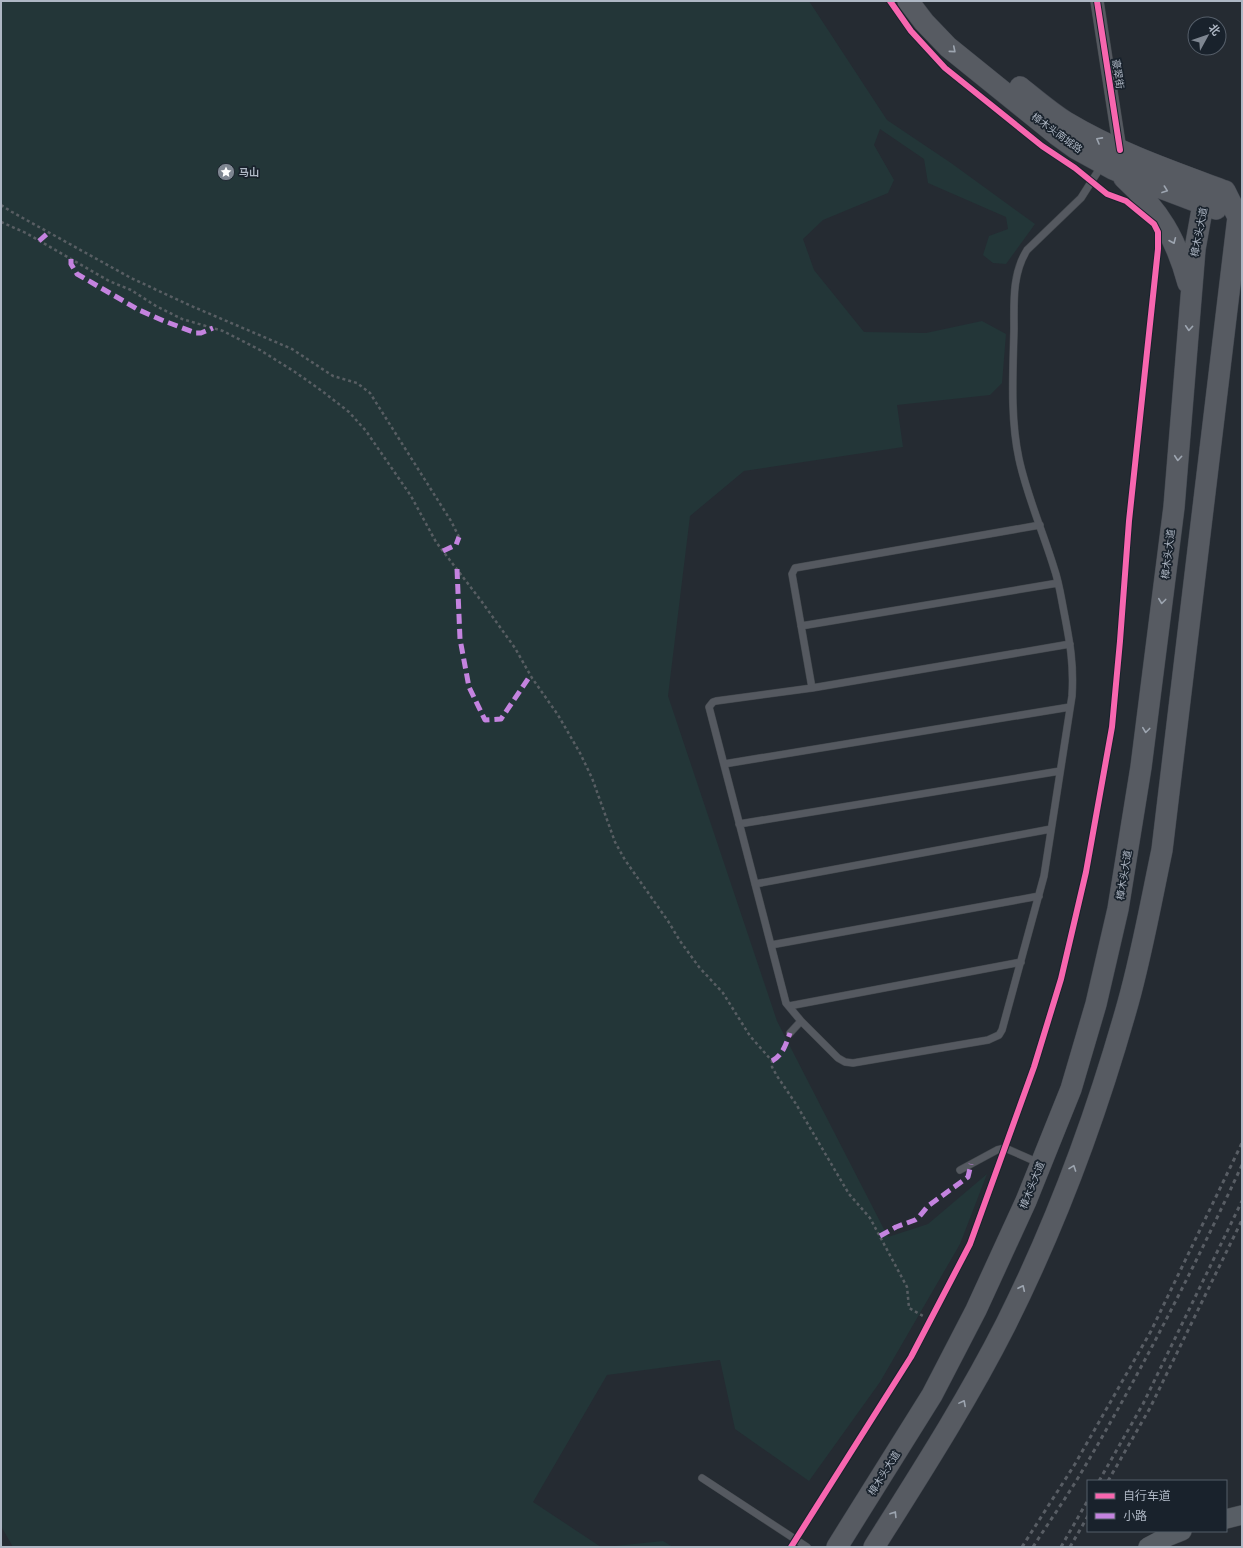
<svg xmlns="http://www.w3.org/2000/svg" width="1243" height="1548" font-family="'IBM Plex Sans','Noto Sans SC',sans-serif">
<style>
.green{fill:#233638}
.lines{fill:none;stroke-linecap:round;stroke-linejoin:round}
.lane-casing{stroke:#42474c;stroke-width:8}
.street-casing{stroke:#42474c;stroke-width:14}
.secondary-casing{stroke:#42474c;stroke-width:20}
.primary-casing{stroke:#42474f;stroke-width:22}
.path{stroke:#585e63;stroke-width:2.5;stroke-dasharray:3 3;stroke-linecap:butt}
.lane{stroke:#555960;stroke-width:7}
.street{stroke:#555960;stroke-width:13}
.secondary{stroke:#585e65;stroke-width:19}
.primary{stroke:#575b62;stroke-width:21}
.rail{stroke:#585d64;stroke-width:3;stroke-dasharray:4 4;stroke-linecap:butt}
.quiet{stroke:#c483df;stroke-width:5;stroke-dasharray:10 5;stroke-linecap:butt}
.cycleway-casing{stroke:#19222c;stroke-width:8}
.cycleway{stroke:#f766af;stroke-width:6}
.oneway{stroke:#9da5b0}
.labels{text-anchor:middle;dominant-baseline:central;stroke-width:3.5;stroke-linejoin:round;paint-order:stroke}
.street-label{font-size:10px;fill:#aeb7c4;stroke:#19222c}
.poi-label{font-size:10px;font-weight:bold;fill:#aeb7c4;stroke:#19222c;text-anchor:start}
</style>
<rect width="100%" height="100%" fill="#252b32"/>
<path class="green" d="M1 1H809L887 120 951 163 1035 224 1006 264 993 263 983 255 989 236 1008 229 1006 217 928 183 924 159 880 129 874 145 894 180 888 193 823 220 803 239 814 270 864 332 926 333 982 321 1006 334 1002 383 990 395 897 405 903 447 744 471 690 516 668 696 777 1021 888 1237 928 1224 987 1174 960 1244 880 1382 809 1481 735 1429 720 1360 607 1375 533 1502 601 1547H13L1 1526Z
M663 1541 673 1547H605Z"/>
<g class="lines">
<defs>
<path id="lane" d="M1040 525 795 568 792 574 812 688 716 701 713 702 709 707 786 1003 801 1021 838 1058 845 1062 853 1063 988 1040 999 1035 1002 1030 1044 876 1072 696C1074 664 1070 643 1064 612 1061 597 1059 582 1054 568 1043 532 1027 496 1019 459 1010 417 1013 372 1014 329 1014 302 1012 274 1027 250L1081 198 1102 165
M801 626 1058 583
M812 688 1070 644
M724 764 1070 707
M739 824 1060 771
M755 884 1051 829
M771 945 1039 896
M789 1006 1021 962
M790 1033 801 1021
M960 1170 997 1150 1005 1148 1039 1163
M702 1478 807 1547"/>
<path id="street" d="M1097 1 1120 150"/>
<path id="secondary" d="M1226 1519 1242 1515
M1148 1547 1167 1537 1182 1531"/>
<path id="primary" d="M908 1 924 22 948 47 1057 135 1075 148 1113 169 1137 179 1216 209
M1020 87C1035 99 1050 112 1066 122 1116 152 1171 171 1225 191
M1124 178C1159 210 1176 238 1188 283
M837 1547 932 1395 976 1310 1026 1201 1071 1089 1096 1004 1118 909 1141 767 1174 507 1195 249 1203 204 1225 191
M874 1547C920 1474 967 1401 1006 1324 1056 1224 1098 1110 1128 1003 1142 953 1151 902 1162 850L1238 217 1225 191"/>
</defs>
<use href="#lane" class="lane-casing"/>
<use href="#street" class="street-casing"/>
<use href="#secondary" class="secondary-casing"/>
<use href="#primary" class="primary-casing"/>
<path class="path" d="M1 205 12 212 131 278 189 305 292 349 333 376 357 383 370 393 451 521 459 537
M1 222 26 233 109 281 131 290 156 306 182 319 223 331 260 350 295 372 322 391 349 412 366 431 411 496 436 542 482 602 515 648 532 678 558 715 580 753 592 778 615 842 625 860 668 921 680 941 699 967 723 993 750 1036 772 1061V1067L777 1076 796 1104 849 1194 870 1218 907 1287 909 1308 923 1316"/>
<use href="#lane" class="lane"/>
<use href="#street" class="street"/>
<use href="#secondary" class="secondary"/>
<use href="#primary" class="primary"/>
<path class="rail" d="M1099 1481 1143 1404 1242 1201
M1108 1481 1150 1408 1242 1220
M1022 1547 1075 1464 1151 1331 1242 1143
M1033 1547C1049 1522 1066 1498 1081 1473 1140 1374 1193 1270 1242 1165
M1061 1547 1088 1500
M1070 1547 1088 1516"/>
<path class="quiet" d="M39 241 49 232
M71 259V264L77 274 139 310 164 321 196 333H201L213 328
M443 551 456 545 459 537
M457 569 460 639 469 687 485 720 501 719 530 676
M772 1061C783 1055 786 1044 790 1033
M880 1236 896 1227 915 1220 919 1217 928 1206 968 1177 971 1164"/>
<defs>
<path id="cycleway" d="M1097 1 1120 150
M791 1547 911 1357 970 1244 1034 1067 1061 979 1086 872 1112 727 1120 641 1129 521 1158 249V232L1154 224 1126 201 1107 194 1075 168 1042 146 945 68 911 31 890 1"/>
</defs>
<use href="#cycleway" class="cycleway-casing"/>
<use href="#cycleway" class="cycleway"/>
</g>
<defs><path id="oneway-chevron" d="M-2-3.5L2.5 0L-2 3.5" fill="none" stroke-width="1.6" stroke-linecap="round" stroke-linejoin="round"/></defs>
<g class="oneway">
<use href="#oneway-chevron" transform="translate(953 50) rotate(40)"/>
<use href="#oneway-chevron" transform="translate(1099 140) rotate(-151)"/>
<use href="#oneway-chevron" transform="translate(1165 190) rotate(20)"/>
<use href="#oneway-chevron" transform="translate(1173 241) rotate(67)"/>
<use href="#oneway-chevron" transform="translate(1189 328) rotate(94)"/>
<use href="#oneway-chevron" transform="translate(1178 458) rotate(95)"/>
<use href="#oneway-chevron" transform="translate(1162 601) rotate(97)"/>
<use href="#oneway-chevron" transform="translate(1146 730) rotate(97)"/>
<use href="#oneway-chevron" transform="translate(1073 1168) rotate(-70)"/>
<use href="#oneway-chevron" transform="translate(1022 1288) rotate(-65)"/>
<use href="#oneway-chevron" transform="translate(963 1403) rotate(-62)"/>
<use href="#oneway-chevron" transform="translate(894 1514) rotate(-58)"/>
</g>
<defs>
<symbol id="sight-disc" viewBox="-11 -11 22 22"><circle r="9.5" fill="#7e8691" stroke="#19222c"/><path d="M0-6L1.8-2.2L6-1.7L2.9 1.2L3.7 5.4L0 3.3L-3.7 5.4L-2.9 1.2L-6-1.7L-1.8-2.2Z" fill="#fff"/></symbol>
</defs>
<g fill-rule="evenodd">
<use href="#sight-disc" x="216" y="162" width="20" height="20"/>
</g>
<g class="labels">
<g class="street-label">
<text transform="translate(1118 74) rotate(81)">豪翠街</text>
<text transform="translate(1057 133) rotate(36)">樟木头南城路</text>
<text transform="translate(1199 232) rotate(-79)">樟木头大道</text>
<text transform="translate(1168 554) rotate(-83)">樟木头大道</text>
<text transform="translate(1124 875) rotate(-81)">樟木头大道</text>
<text transform="translate(1032 1185) rotate(-68)">樟木头大道</text>
<text transform="translate(884 1473) rotate(-58)">樟木头大道</text>
</g>
<g class="poi-label">
<text x="239" y="172">马山</text>
</g>
</g>
<rect width="1243" height="1548" fill="none" stroke="#aeb7c4" stroke-width="4"/>
<rect x="1087" y="1480" width="140" height="52" fill="#19222c" stroke="#555e69"/>
<rect x="1095" y="1493" width="20" height="6" fill="#f766af" stroke="#555e69"/>
<text x="1123" y="1500" font-size="12" fill="#aeb7c4">自行车道</text>
<rect x="1095" y="1513" width="20" height="6" fill="#c483df" stroke="#555e69"/>
<text x="1123" y="1520" font-size="12" fill="#aeb7c4">小路</text>
<g transform="translate(1207 36) rotate(50)"><circle r="19" fill="#19222c" stroke="#555e69"/>
<path d="M0-3L7 15L0 10L-7 15Z" fill="#7e8691"/>
<text y="-6" font-size="11" font-weight="bold" text-anchor="middle" fill="#aeb7c4">北</text>
</g>
</svg>
